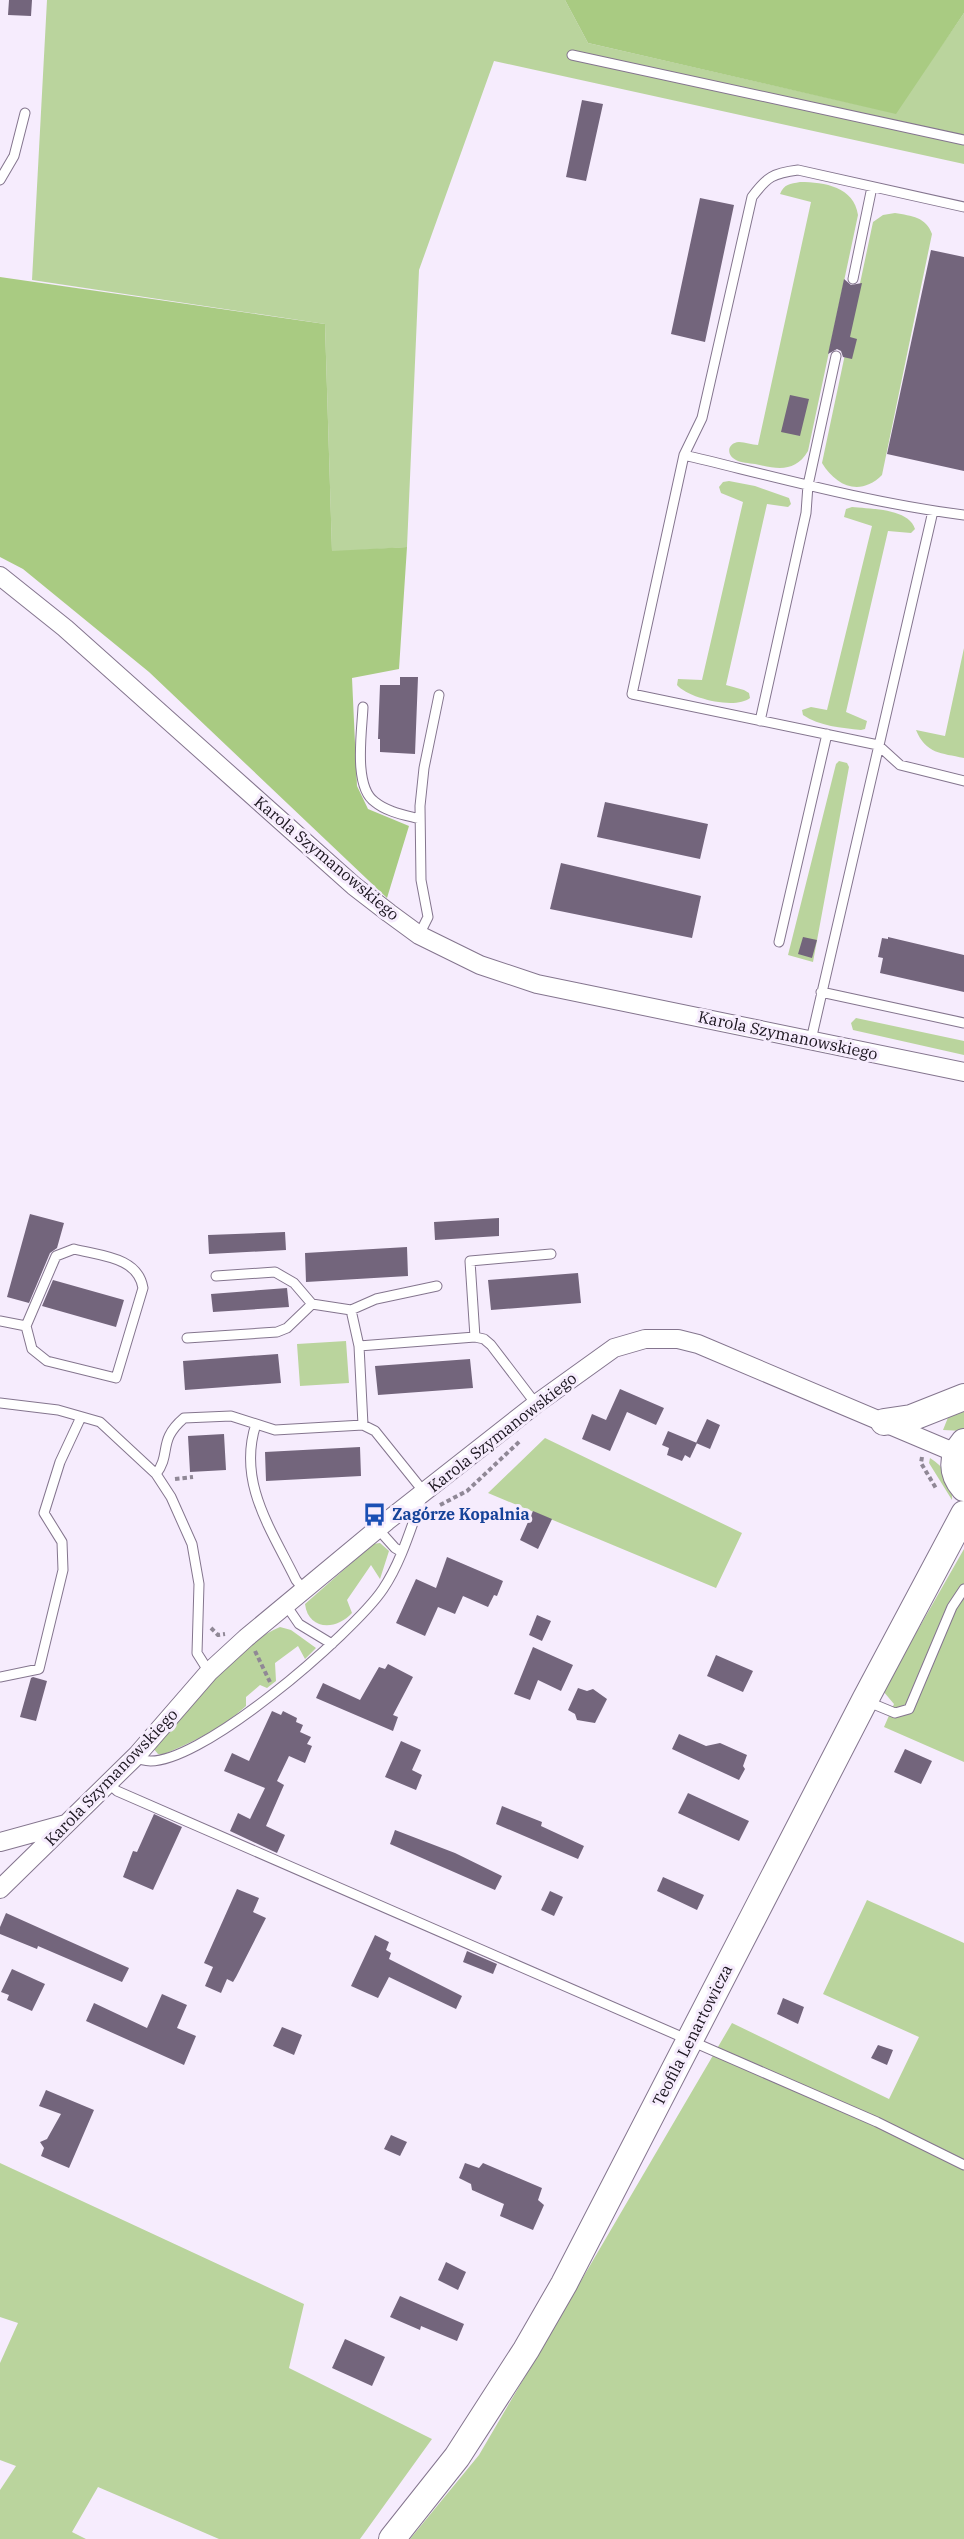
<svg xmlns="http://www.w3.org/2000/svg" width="964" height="2539" font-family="'IBM Plex Serif',serif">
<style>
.green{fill:#bad49d}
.forest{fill:#a9cb82}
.building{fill:#73657c}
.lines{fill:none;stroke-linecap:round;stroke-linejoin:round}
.lane-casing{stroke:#84758e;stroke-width:11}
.street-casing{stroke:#84758e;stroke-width:20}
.secondary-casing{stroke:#84758e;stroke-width:28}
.path{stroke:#908896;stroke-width:4;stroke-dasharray:4.5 3;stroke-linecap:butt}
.lane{stroke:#fff;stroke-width:9}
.street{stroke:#fff;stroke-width:18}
.secondary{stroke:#fff;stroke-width:26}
.labels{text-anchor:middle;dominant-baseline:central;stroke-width:6;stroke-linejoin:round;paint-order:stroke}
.street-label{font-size:16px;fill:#1a141e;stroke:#f6ecfd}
.transit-label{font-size:16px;font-weight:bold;fill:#164399;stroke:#f6ecfd;text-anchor:start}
</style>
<rect width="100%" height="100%" fill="#f6ecfd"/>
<path class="green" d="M47 0H565L588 43 895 113 964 13V164L494 61 419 270 407 547 332 552 325 324 32 280Z
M800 182C825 182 854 187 858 215L808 451C795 473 777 469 755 464 749 463 741 463 736 460 726 455 727 443 739 442 745 442 752 445 758 445L811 202 780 194C784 184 790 184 800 182Z
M895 213C912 216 926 217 932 234L882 475C860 497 836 486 822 463L873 222 883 215Z
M729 481 755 486 789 498 791 504 788 507 767 504 726 685 744 690 749 693 750 698C735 710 688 698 677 685L678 679 702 680 743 502 721 493 719 487 723 482Z
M852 507C869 509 909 508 915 529L911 533 888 531 846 712 867 721 865 729 861 730C842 728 819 726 803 715L802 710 811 707 827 710 872 526 844 517 846 509Z
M964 648V758C941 753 926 754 916 730L945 736Z
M839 761 847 763 849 767 813 962 788 955 836 764Z
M856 1018 964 1041V1055L853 1030 851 1023Z
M346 1341 349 1383 300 1386 297 1344Z
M964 1405V1431L943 1430 951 1410Z
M545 1438 742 1533 716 1588 488 1493Z
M930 1458C945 1467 953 1482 952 1500L929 1463Z
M380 1543 389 1551 380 1579 371 1565 347 1600 352 1613C336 1631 308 1630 305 1604L373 1544Z
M964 1549V1762L884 1727 894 1704 883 1691Z
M280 1627 291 1630 316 1648 305 1659 298 1646 275 1663 276 1681 267 1688 260 1685 246 1697V1706C221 1729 193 1742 162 1755L158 1754 153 1748C187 1710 234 1646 280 1627Z
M867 1900 964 1943V2539H410L479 2455 732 2023 889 2099 919 2037 823 1994Z
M0 2163 304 2304 289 2368 432 2439 360 2539H219L98 2487 72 2532 86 2539H0V2490L16 2466 0 2460V2363L18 2323 0 2317Z"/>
<path class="forest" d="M565 0H964V13L896 114 588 43Z
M0 277 325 324 332 551 407 547 399 669 352 678 357 786 368 809 409 826 387 898 149 672 23 569 0 557Z"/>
<path class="building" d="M9 0H32L31 16 8 15Z
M582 100 603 104 586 181 566 177Z
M700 198 734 205 705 342 671 334Z
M931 250 964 257V471L887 454Z
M844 279 851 285 862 283 850 337 857 339 852 359 843 357 841 351 837 349 828 354Z
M790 395 809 399 800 436 781 432Z
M400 677H418L415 754 380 752V739H378L380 685H400Z
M605 802 708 824 700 859 597 837Z
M561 863 701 896 692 938 550 909Z
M803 937 817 940 812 958 798 954Z
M888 937 964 955V992L880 973 883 958 878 957 882 938 888 939Z
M30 1214 64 1223 57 1248 50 1253 29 1303 7 1297Z
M499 1218V1236L435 1240 434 1222Z
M285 1232 286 1250 209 1254 208 1235Z
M407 1247 408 1276 306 1282 305 1253Z
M578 1273 581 1303 491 1310 488 1280Z
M53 1280 124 1300 116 1327 42 1306Z
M287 1288 289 1307 213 1312 211 1294Z
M278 1354 281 1383 185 1390 183 1361Z
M470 1359 473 1388 378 1395 375 1366Z
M620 1389 664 1408 656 1425 627 1412 610 1451 582 1439 592 1414 606 1420Z
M707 1419 720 1425 710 1449 696 1443Z
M668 1431 697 1443 690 1458 685 1455 682 1461 667 1455 669 1448 662 1445Z
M224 1434 226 1470 190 1472 188 1436Z
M360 1447 361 1476 266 1481 265 1452Z
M533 1511 552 1519 538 1549 520 1540Z
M447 1557 503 1581 497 1596 494 1595 488 1607 463 1596 455 1614 438 1607 425 1636 396 1623 416 1579 436 1588Z
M537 1615 551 1621 542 1641 529 1635Z
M533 1647 573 1665 561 1691 538 1680 530 1700 514 1694Z
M716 1655 753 1671 743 1692 707 1676Z
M388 1664 413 1677 393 1715 398 1717 393 1731 316 1698 323 1683 360 1700 379 1667 385 1669Z
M33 1677 47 1681 36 1721 20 1717 31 1678Z
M578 1688 587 1691 593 1689 607 1699 595 1723 577 1720 575 1714 568 1710Z
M272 1711 281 1715 283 1711 297 1718 296 1722 303 1725 300 1732 311 1737 307 1744 312 1746 305 1763 289 1756 277 1781 284 1785 266 1826 285 1835 277 1853 230 1831 238 1813 250 1819 265 1788 224 1771 232 1753 249 1761Z
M679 1734 706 1746 720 1743 747 1755 743 1766 745 1769 739 1780 672 1749Z
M401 1741 421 1750 412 1770 422 1775 416 1790 385 1777Z
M905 1749 932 1761 921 1784 894 1772Z
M688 1793 749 1821 739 1841 678 1813Z
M502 1806 542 1822 541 1826 584 1846 578 1859 496 1824Z
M154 1814 182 1827 153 1890 123 1877 133 1851 137 1852Z
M395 1830 455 1853 502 1876 495 1890 390 1844Z
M663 1877 704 1895 697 1910 657 1891Z
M237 1889 259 1898 253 1912 266 1918 236 1977 233 1982 227 1979 221 1993 205 1986 213 1967 204 1963Z
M550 1891 563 1897 554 1916 541 1910Z
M6 1913 129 1968 122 1982 38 1946 37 1949 0 1934V1927Z
M375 1935 389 1942 386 1950 391 1953 389 1959 462 1996 456 2009 389 1977 378 1998 351 1986Z
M467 1951 497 1964 493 1974 463 1962Z
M12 1969 45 1984 32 2011 7 2000 9 1995 1 1992Z
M162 1994 187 2005 177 2028 196 2036 184 2065 86 2021 94 2003 147 2028Z
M783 1998 804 2007 798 2024 777 2014Z
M282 2027 302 2035 294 2055 273 2046Z
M878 2045 893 2050 887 2065 871 2058Z
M46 2090 94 2110 69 2168 41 2156 44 2148 40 2142 47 2139 61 2114 39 2106Z
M391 2135 407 2142 400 2156 384 2149Z
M465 2163 479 2168 483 2163 542 2188 538 2200 544 2205 533 2230 500 2216 504 2204 472 2190 471 2184 459 2178Z
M446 2262 466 2272 458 2290 438 2280Z
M400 2296 464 2324 457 2341 421 2326 420 2330 390 2317Z
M345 2339 385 2357 372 2386 332 2368Z"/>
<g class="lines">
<defs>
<path id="lane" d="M572 55 964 140
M0 180 14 156 25 113
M964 207 798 170C773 173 767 177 752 197L702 418 684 455 632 694 878 745 900 765 964 781
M853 279 872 187
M684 455C776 477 870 503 964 515
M363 707C362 731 353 787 375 802 387 812 405 815 420 819
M760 721 806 513 808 485 836 356
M419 935 428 917 421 880 420 806 424 768 439 695
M779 942 827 734
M821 992 964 1023
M811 1040 933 511
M74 1249C101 1256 138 1257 143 1288L116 1378 47 1361 32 1349 26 1326 56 1256Z
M216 1276 275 1272 294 1283 312 1304
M351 1310 376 1299 437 1286
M0 1321 26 1326
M475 1337 484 1339 491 1345 536 1404
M359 1346 475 1337 470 1261 551 1254
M0 1403 58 1410 100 1422 156 1474 171 1497 192 1544 199 1584 197 1653 209 1672
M256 1424C237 1482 271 1529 296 1580L304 1590
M156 1474C172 1453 157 1441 184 1418L231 1416 275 1430 363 1425
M378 1529 395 1548 402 1552
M286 1605 299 1624 332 1644
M0 1677 39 1669 63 1570 62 1542 44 1513 60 1462 81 1417
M866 1701 895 1713 909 1709 952 1607 964 1589
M137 1755 143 1760C192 1774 355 1631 383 1589 402 1561 412 1524 424 1492L375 1431 363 1425 359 1346 351 1310 312 1304 287 1328 277 1332 187 1338
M108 1783 117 1791 877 2122 964 2165"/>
<path id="street" d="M0 576 65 628 354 886 389 913 419 935 480 965 537 984 964 1072
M0 1842 66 1824
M0 1889 137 1755 209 1672 246 1638 387 1521 536 1404 614 1348 645 1339H678L698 1344 956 1453"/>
<path id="secondary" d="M884 1422 911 1418 964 1397
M964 1442C951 1457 951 1473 964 1488
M392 2539 457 2457 526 2350 564 2284 865 1700 964 1514"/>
</defs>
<use href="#lane" class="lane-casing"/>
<use href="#street" class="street-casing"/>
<use href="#secondary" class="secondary-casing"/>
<path class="path" d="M922 1457 921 1463 937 1490
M175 1479 193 1477
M440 1505 467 1491 520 1441
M211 1628 218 1635 225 1634
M255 1651 270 1682"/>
<use href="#lane" class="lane"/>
<use href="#street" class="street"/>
<use href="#secondary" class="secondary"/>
</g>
<defs>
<symbol id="bus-bare" viewBox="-9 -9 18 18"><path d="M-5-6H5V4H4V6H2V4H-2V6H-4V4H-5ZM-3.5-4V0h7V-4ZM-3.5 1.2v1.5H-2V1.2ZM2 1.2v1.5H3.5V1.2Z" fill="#1a4fb4" stroke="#f6ecfd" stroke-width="2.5" paint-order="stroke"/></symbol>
</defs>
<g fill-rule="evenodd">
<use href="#bus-bare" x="358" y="1498" width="33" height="33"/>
</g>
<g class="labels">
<g class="street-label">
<text transform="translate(327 858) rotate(40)">Karola Szymanowskiego</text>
<text transform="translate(788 1035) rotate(12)">Karola Szymanowskiego</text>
<text transform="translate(502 1432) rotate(-38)">Karola Szymanowskiego</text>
<text transform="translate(111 1777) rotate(-46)">Karola Szymanowskiego</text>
<text transform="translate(692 2035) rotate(-63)">Teofila Lenartowicza</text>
</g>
<g class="transit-label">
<text x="392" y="1514">Zagórze Kopalnia</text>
</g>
</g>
</svg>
